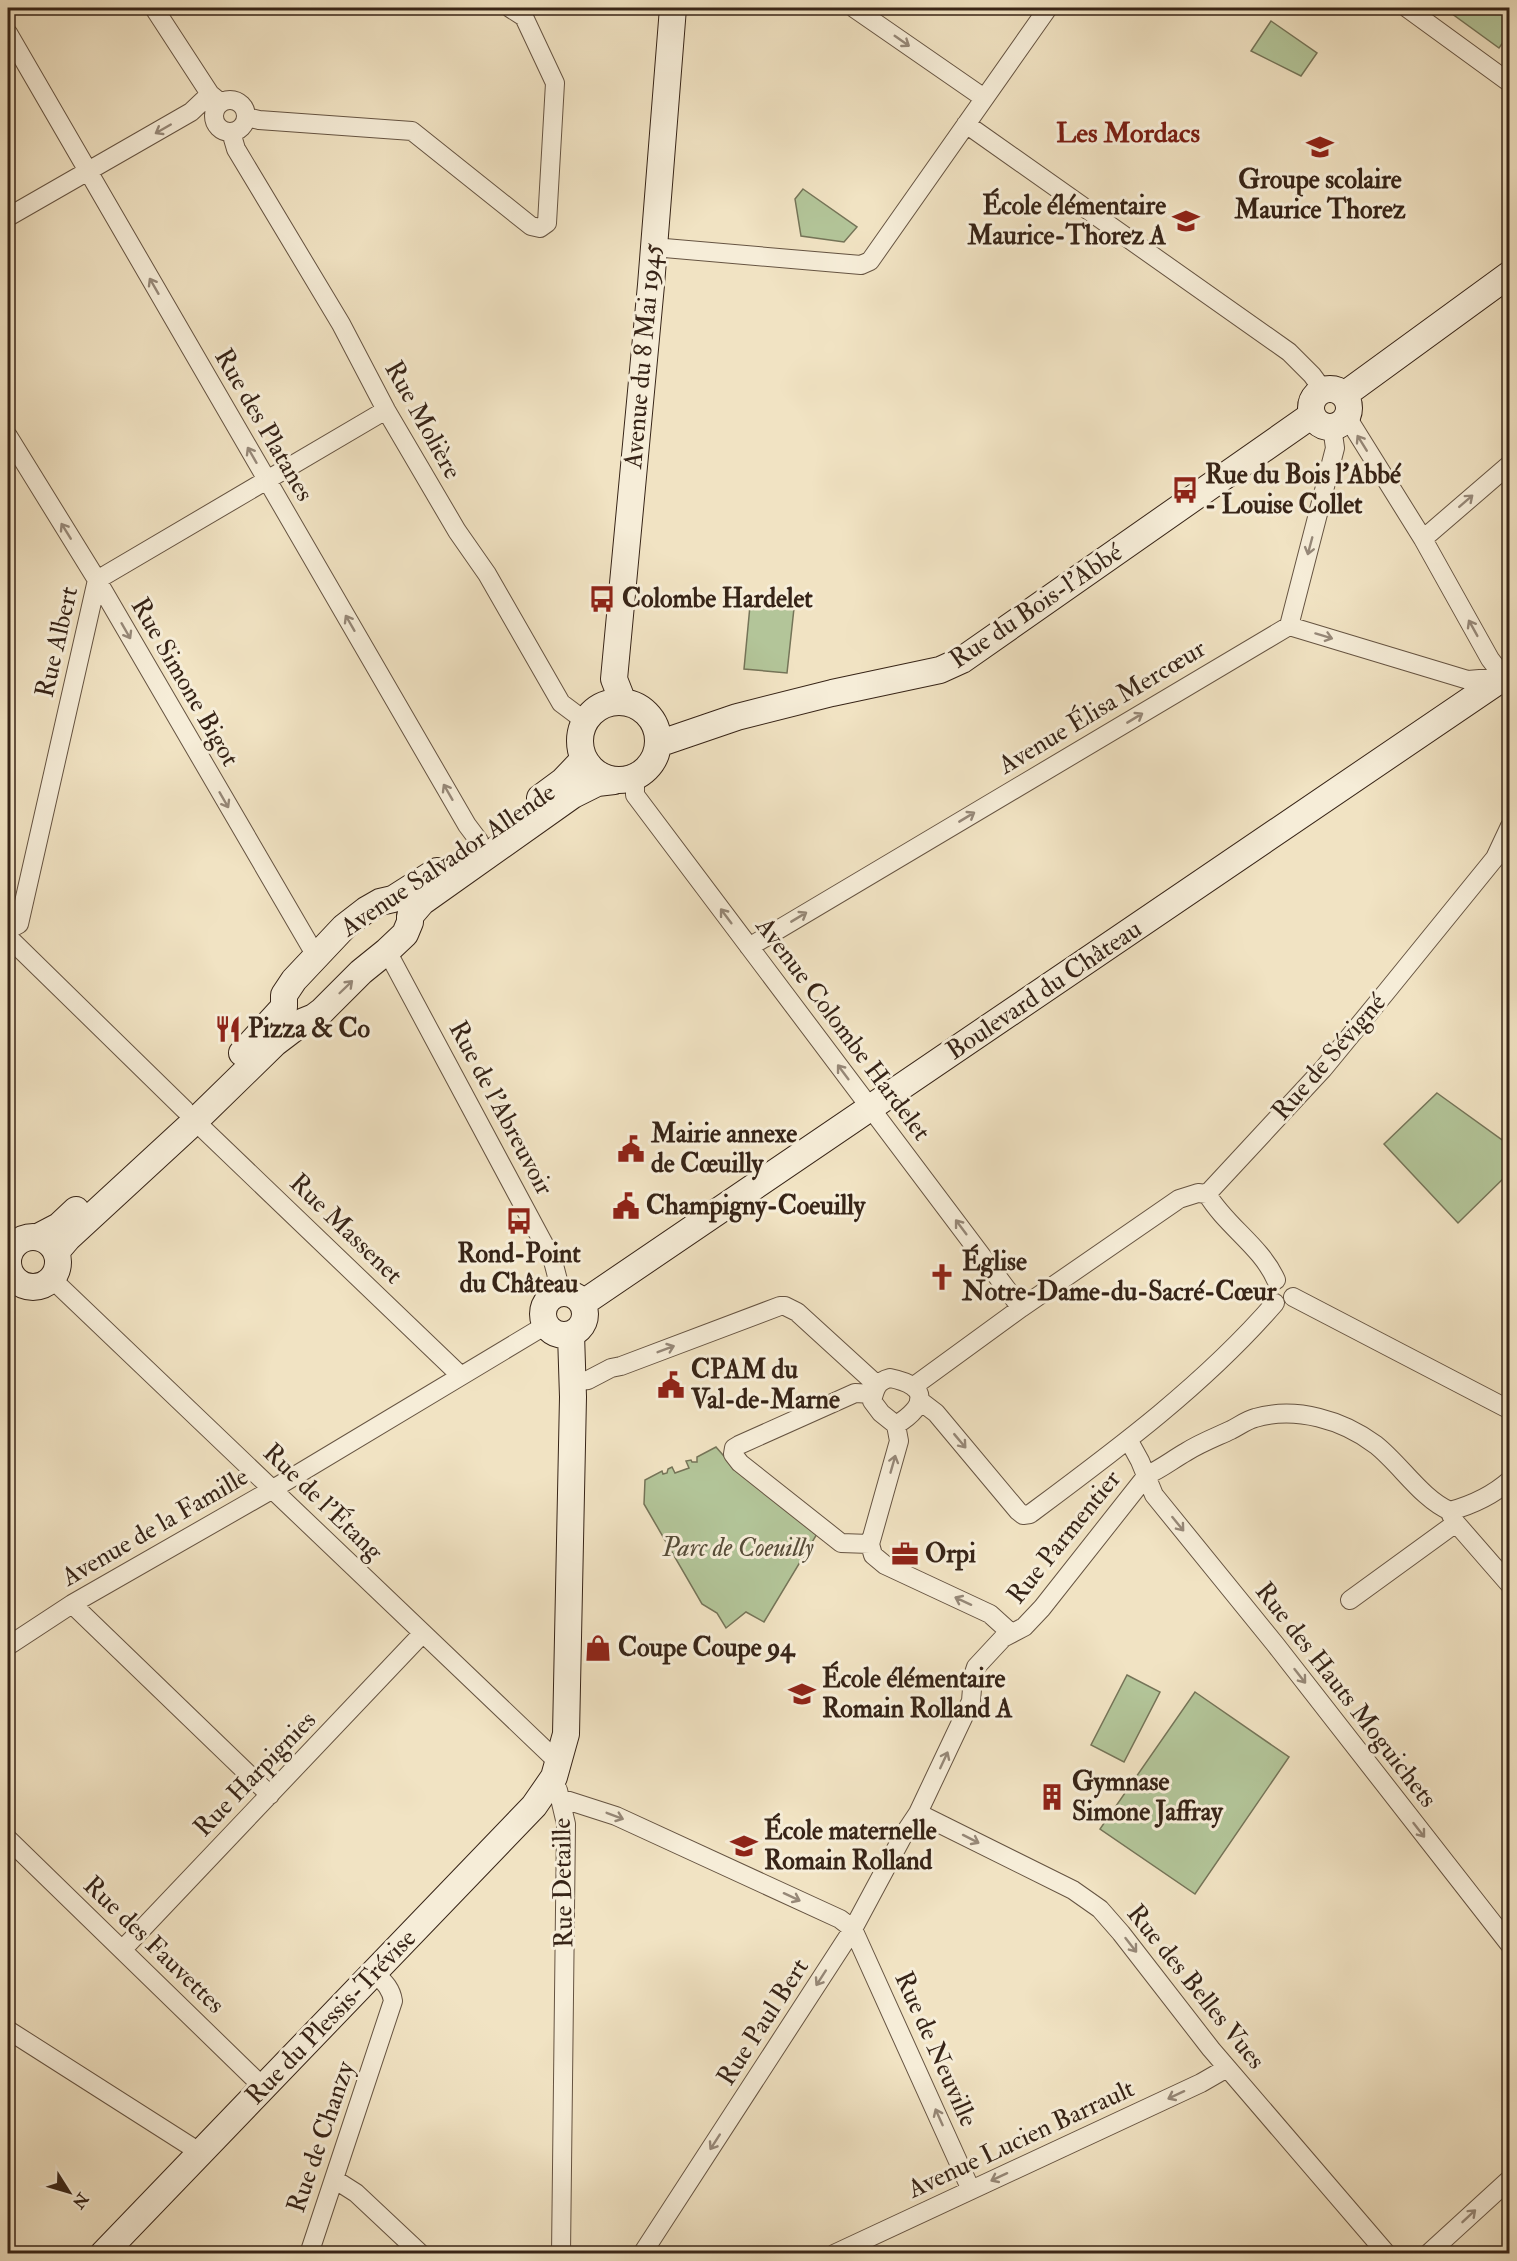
<svg xmlns="http://www.w3.org/2000/svg" width="1517" height="2261" font-family="'IM FELL Double Pica',serif">
<style>
.green{fill:#b3c599;stroke:#757458;stroke-width:1.5}
.lines{fill:none;stroke-linecap:round;stroke-linejoin:round}
.street-casing{stroke:#665442;stroke-width:20}
.secondary-casing{stroke:#372417;stroke-width:28}
.street{stroke:#f6edd8;stroke-width:18}
.secondary{stroke:#f6edd8;stroke-width:26}
.oneway{stroke:#968878}
.labels{text-anchor:middle;dominant-baseline:central;stroke-width:6;stroke-linejoin:round;paint-order:stroke}
.poi-label{font-size:26px;font-weight:bold;fill:#372417;stroke:#f6edd8;text-anchor:start}
.street-label{font-size:26px;fill:#372417;stroke:#f6edd8}
.park-label{font-size:26px;font-style:italic;fill:#564c38;stroke:#f6edd8}
.quarter-label{font-size:28px;font-weight:bold;fill:#7a1f14;stroke:#f6edd8}
</style>
<rect width="100%" height="100%" fill="#f1e3c3"/>
<filter id="stains"><feTurbulence type="fractalNoise" baseFrequency=".00333" numOctaves="4"/><feColorMatrix values="0 0 0 0 .2 0 0 0 0 .09 0 0 0 0 .02 0 0 0 .5 -.17"/></filter>
<radialGradient id="worn" r=".72"><stop offset=".6" stop-color="#630" stop-opacity="0"/><stop offset="1" stop-color="#630" stop-opacity=".3"/></radialGradient>
<path class="green" d="M1444 8H1509V34L1499 48Z
M1271 21 1317 53 1301 76 1251 51Z
M803 189 857 227 844 242 801 236 795 199Z
M751 595 795 599 787 673 744 669Z
M1437 1093 1509 1145V1173L1458 1223 1384 1144Z
M716 1447 736 1470 817 1534 764 1622 746 1612 726 1628 717 1613 702 1604 644 1504 645 1480 662 1471 663 1474 667 1473 668 1469 672 1467 675 1473 689 1468 686 1461 691 1460 692 1462H697V1457Z
M1127 1675 1160 1692 1124 1762 1091 1745Z
M1195 1692 1289 1757 1195 1894 1100 1829Z"/>
<g class="lines">
<defs>
<path id="street" d="M154 8 210 94 221 103
M854 8 984 98
M1407 8 1510 83
M8 33 467 825 479 841
M214 116a16 16 0 1 1 32 0a16 16 0 1 1-32 0Z
M246 117 259 120 412 131 531 226 540 228 547 223 555 83 524 17 510 8
M966 124 1289 352 1312 375 1323 390
M231 132 236 149 341 324 386 410 457 531 487 574 561 703 585 721
M8 217 191 112 210 94
M653 247 861 265 870 261 1048 8
M1347 417 1423 539 1490 659 1509 684
M8 436 97 580 316 956
M1423 539 1510 464
M1289 626 1335 448 1332 427
M635 777V795L1021 1308
M8 930 19 924 97 580 386 410
M8 937 185 1110
M749 947 1289 626 1468 680 1503 677
M387 951 553 1261 561 1292
M195 1121 460 1375
M8 1236 15 1244
M52 1279 558 1762
M1276 1280C1261 1246 1226 1226 1207 1194L1323 1069 1387 991 1495 858 1510 826
M1293 1297 1510 1410
M890 1378C930 1386 927 1406 896 1425L881 1413 872 1401C875 1389 877 1381 890 1378Z
M573 1382 588 1380 611 1368 621 1366 780 1306H785L797 1312 877 1385
M914 1386 1021 1308 1179 1199 1198 1193 1207 1194
M919 1400 936 1413 1018 1511 1023 1515 1030 1514C1116 1450 1204 1385 1275 1303
M896 1425 899 1441 870 1544 873 1555 885 1565 990 1614 1011 1633
M1129 1441 1140 1461 1154 1495 1275 1644 1510 1945
M1451 1515 1456 1523 1510 1585
M870 1544 841 1543 740 1463 733 1454 734 1448 739 1445 855 1393 873 1394
M1350 1600 1456 1523
M72 1604 270 1795
M8 1646 72 1604 273 1489 546 1325
M558 1790 566 1824 561 2254
M560 1798 616 1816 840 1919 853 1929 971 2190
M918 1813 1073 1890 1100 1909 1121 1933 1211 2049 1387 2254
M8 1839 264 2088
M123 1949 423 1633
M8 2030 201 2153
M334 2179 356 2193 421 2254
M309 2254 393 2001C391 1988 384 1982 375 1973
M642 2254 853 1929 904 1834 918 1813 971 1701 973 1676 976 1667 1003 1638 1024 1627 1042 1608 1147 1475C1161 1469 1172 1460 1186 1452 1200 1443 1216 1437 1231 1430 1239 1426 1247 1420 1255 1418 1296 1406 1343 1420 1376 1445 1401 1465 1422 1499 1450 1511 1472 1505 1492 1496 1510 1480
M834 2254 1201 2083 1227 2068
M1428 2254 1510 2179"/>
<path id="secondary" d="M1311 408a19 19 0 1 1 38 0a19 19 0 1 1-38 0Z
M1344 395 1510 274
M580 741a39 39 0 1 1 78 0a39 39 0 1 1-78 0Z
M623 702 614 679 651 285 673 8
M658 744 737 717 832 693 940 670 962 660 1312 415
M540 798 563 781 583 760
M284 1007V995L294 980 344 927 366 910 380 902 393 899 437 871
M242 1053 284 1007
M8 1262a25 25 0 1 1 50 0a25 25 0 1 1-50 0Z
M38 1237 59 1226 76 1210
M56 1252 68 1238 195 1121 275 1043 304 1021 314 1017 322 1011 361 972 387 951 405 934 410 922V916L422 902 573 795 597 783 614 781
M543 1314a21 21 0 1 1 42 0a21 21 0 1 1-42 0Z
M583 1303 1510 673
M103 2254 534 1806 554 1777 566 1734 573 1397 571 1334"/>
</defs>
<use href="#street" class="street-casing"/>
<use href="#secondary" class="secondary-casing"/>
<use href="#street" class="street"/>
<use href="#secondary" class="secondary"/>
</g>
<defs><path id="oneway-shaft" d="M-6 0H5M1.5-3L5.5 0L1.5 3" fill="none" stroke-width="1.6" stroke-linecap="round" stroke-linejoin="round" transform="scale(1.5)"/></defs>
<g class="oneway">
<use href="#oneway-shaft" transform="translate(902 41) rotate(35)"/>
<use href="#oneway-shaft" transform="translate(163 129) rotate(150)"/>
<use href="#oneway-shaft" transform="translate(154 286) rotate(-120)"/>
<use href="#oneway-shaft" transform="translate(1362 443) rotate(-122)"/>
<use href="#oneway-shaft" transform="translate(252 455) rotate(-120)"/>
<use href="#oneway-shaft" transform="translate(1466 501) rotate(-41)"/>
<use href="#oneway-shaft" transform="translate(66 531) rotate(-122)"/>
<use href="#oneway-shaft" transform="translate(1310 546) rotate(105)"/>
<use href="#oneway-shaft" transform="translate(350 623) rotate(-120)"/>
<use href="#oneway-shaft" transform="translate(1473 628) rotate(-119)"/>
<use href="#oneway-shaft" transform="translate(126 631) rotate(60)"/>
<use href="#oneway-shaft" transform="translate(1324 636) rotate(17)"/>
<use href="#oneway-shaft" transform="translate(1135 718) rotate(-31)"/>
<use href="#oneway-shaft" transform="translate(448 792) rotate(-120)"/>
<use href="#oneway-shaft" transform="translate(224 800) rotate(60)"/>
<use href="#oneway-shaft" transform="translate(967 817) rotate(-31)"/>
<use href="#oneway-shaft" transform="translate(726 916) rotate(-127)"/>
<use href="#oneway-shaft" transform="translate(799 917) rotate(-31)"/>
<use href="#oneway-shaft" transform="translate(346 987) rotate(-44)"/>
<use href="#oneway-shaft" transform="translate(843 1072) rotate(-127)"/>
<use href="#oneway-shaft" transform="translate(961 1227) rotate(-127)"/>
<use href="#oneway-shaft" transform="translate(666 1349) rotate(-21)"/>
<use href="#oneway-shaft" transform="translate(960 1441) rotate(50)"/>
<use href="#oneway-shaft" transform="translate(893 1464) rotate(-74)"/>
<use href="#oneway-shaft" transform="translate(1178 1524) rotate(51)"/>
<use href="#oneway-shaft" transform="translate(963 1601) rotate(-155)"/>
<use href="#oneway-shaft" transform="translate(1300 1676) rotate(52)"/>
<use href="#oneway-shaft" transform="translate(944 1760) rotate(-65)"/>
<use href="#oneway-shaft" transform="translate(615 1816) rotate(21)"/>
<use href="#oneway-shaft" transform="translate(1419 1830) rotate(52)"/>
<use href="#oneway-shaft" transform="translate(971 1839) rotate(27)"/>
<use href="#oneway-shaft" transform="translate(792 1897) rotate(25)"/>
<use href="#oneway-shaft" transform="translate(1131 1945) rotate(52)"/>
<use href="#oneway-shaft" transform="translate(821 1978) rotate(123)"/>
<use href="#oneway-shaft" transform="translate(1176 2095) rotate(155)"/>
<use href="#oneway-shaft" transform="translate(939 2117) rotate(-114)"/>
<use href="#oneway-shaft" transform="translate(715 2142) rotate(123)"/>
<use href="#oneway-shaft" transform="translate(999 2177) rotate(155)"/>
<use href="#oneway-shaft" transform="translate(1469 2216) rotate(-43)"/>
</g>
<defs>
<symbol id="school-bare" viewBox="-9 -9 18 18"><path d="M0-5L7-2L0 1L-7-2ZM-4 1L0 2.5L4 1V4Q0 6-4 4Z" fill="#8f2418" stroke="#f6edd8" stroke-width="2.5" paint-order="stroke"/></symbol>
<symbol id="bus-bare" viewBox="-9 -9 18 18"><path d="M-5-6H5V4H4V6H2V4H-2V6H-4V4H-5ZM-3.5-4V0h7V-4ZM-3.5 1.2v1.5H-2V1.2ZM2 1.2v1.5H3.5V1.2Z" fill="#8f2418" stroke="#f6edd8" stroke-width="2.5" paint-order="stroke"/></symbol>
<symbol id="restaurant-bare" viewBox="-9 -9 18 18"><path d="M-5-6h1v4h1v-4h1v4h1v-4h1v5L-1.5 .5V6h-2V.5L-5-1ZM5-6V6H3V1.5H1.5Q1.5-4 5-6Z" fill="#8f2418" stroke="#f6edd8" stroke-width="2.5" paint-order="stroke"/></symbol>
<symbol id="civic-bare" viewBox="-9 -9 18 18"><path d="M-.6-6.5H3V-4.5H.6V-3L4-1V1h2V6H-6V1h2V-1L-.6-3ZM-1.2 2.5V6h2.4V2.5Z" fill="#8f2418" stroke="#f6edd8" stroke-width="2.5" paint-order="stroke"/></symbol>
<symbol id="church-bare" viewBox="-9 -9 18 18"><path d="M-1.2-6h2.4v3.5h3.3v2.4h-3.3V6h-2.4V-.1h-3.3v-2.4h3.3Z" fill="#8f2418" stroke="#f6edd8" stroke-width="2.5" paint-order="stroke"/></symbol>
<symbol id="office-bare" viewBox="-9 -9 18 18"><path d="M-6-3h4V-5.5h4V-3h4V5H-6ZM-1-4.5V-3h2v-1.5ZM-6 0V1H6V0Z" fill="#8f2418" stroke="#f6edd8" stroke-width="2.5" paint-order="stroke"/></symbol>
<symbol id="shop-bare" viewBox="-9 -9 18 18"><path d="M-5-2.5h2.3a2.7 3.5 0 0 1 5.4 0H5L5.5 6h-11ZM-1.5-2.5h3a1.5 2.3 0 0 0-3 0Z" fill="#8f2418" stroke="#f6edd8" stroke-width="2.5" paint-order="stroke"/></symbol>
<symbol id="building-bare" viewBox="-9 -9 18 18"><path d="M-4-6H4V6H1V3H-1V6H-4ZM-2.5-4.3h1.7v1.8h-1.7ZM.8-4.3h1.7v1.8H.8ZM-2.5-1h1.7V.8h-1.7ZM.8-1h1.7V.8H.8Z" fill="#8f2418" stroke="#f6edd8" stroke-width="2.5" paint-order="stroke"/></symbol>
</defs>
<g fill-rule="evenodd">
<use href="#school-bare" x="1301" y="128" width="38" height="38"/>
<use href="#school-bare" x="1167" y="202" width="38" height="38"/>
<use href="#bus-bare" x="1166" y="471" width="38" height="38"/>
<use href="#bus-bare" x="583" y="580" width="38" height="38"/>
<use href="#restaurant-bare" x="209" y="1010" width="38" height="38"/>
<use href="#civic-bare" x="612" y="1130" width="38" height="38"/>
<use href="#civic-bare" x="607" y="1187" width="38" height="38"/>
<use href="#bus-bare" x="500" y="1202" width="38" height="38"/>
<use href="#church-bare" x="923" y="1258" width="38" height="38"/>
<use href="#civic-bare" x="652" y="1366" width="38" height="38"/>
<use href="#office-bare" x="886" y="1535" width="38" height="38"/>
<use href="#shop-bare" x="579" y="1629" width="38" height="38"/>
<use href="#school-bare" x="783" y="1675" width="38" height="38"/>
<use href="#building-bare" x="1033" y="1778" width="38" height="38"/>
<use href="#school-bare" x="725" y="1827" width="38" height="38"/>
</g>
<g class="labels">
<g class="poi-label">
<text x="1320" y="180" text-anchor="middle">Groupe scolaire<tspan x="1320" dy="30">Maurice Thorez</tspan></text>
<text x="1166" y="206" text-anchor="end">École élémentaire<tspan x="1166" dy="30">Maurice-Thorez A</tspan></text>
<text x="1205" y="475">Rue du Bois l'Abbé<tspan x="1205" dy="30">- Louise Collet</tspan></text>
<text x="622" y="599">Colombe Hardelet</text>
<text x="248" y="1029">Pizza &amp; Co</text>
<text x="651" y="1134">Mairie annexe<tspan x="651" dy="30">de Cœuilly</tspan></text>
<text x="646" y="1206">Champigny-Coeuilly</text>
<text x="519" y="1254" text-anchor="middle">Rond-Point<tspan x="519" dy="30">du Château</tspan></text>
<text x="962" y="1262">Église<tspan x="962" dy="30">Notre-Dame-du-Sacré-Cœur</tspan></text>
<text x="691" y="1370">CPAM du<tspan x="691" dy="30">Val-de-Marne</tspan></text>
<text x="925" y="1554">Orpi</text>
<text x="618" y="1648">Coupe Coupe 94</text>
<text x="822" y="1679">École élémentaire<tspan x="822" dy="30">Romain Rolland A</tspan></text>
<text x="1072" y="1782">Gymnase<tspan x="1072" dy="30">Simone Jaffray</tspan></text>
<text x="764" y="1831">École maternelle<tspan x="764" dy="30">Romain Rolland</tspan></text>
</g>
<g class="street-label">
<text transform="translate(643 356) rotate(-85)">Avenue du 8 Mai 1945</text>
<text transform="translate(423 420) rotate(61)">Rue Molière</text>
<text transform="translate(264 425) rotate(60)">Rue des Platanes</text>
<text transform="translate(1036 606) rotate(-34)">Rue du Bois-l'Abbé</text>
<text transform="translate(57 642) rotate(-77)">Rue Albert</text>
<text transform="translate(185 682) rotate(60)">Rue Simone Bigot</text>
<text transform="translate(1102 707) rotate(-31)">Avenue Élisa Mercœur</text>
<text transform="translate(448 860) rotate(-34)">Avenue Salvador Allende</text>
<text transform="translate(1044 990) rotate(-34)">Boulevard du Château</text>
<text transform="translate(843 1029) rotate(53)">Avenue Colombe Hardelet</text>
<text transform="translate(1329 1057) rotate(-49)">Rue de Sévigné</text>
<text transform="translate(501 1108) rotate(62)">Rue de l'Abreuvoir</text>
<text transform="translate(346 1229) rotate(44)">Rue Massenet</text>
<text transform="translate(323 1502) rotate(44)">Rue de l'Étang</text>
<text transform="translate(155 1527) rotate(-30)">Avenue de la Famille</text>
<text transform="translate(1064 1537) rotate(-51)">Rue Parmentier</text>
<text transform="translate(1346 1695) rotate(52)">Rue des Hauts Moguichets</text>
<text transform="translate(255 1774) rotate(-46)">Rue Harpignies</text>
<text transform="translate(563 1883) rotate(-91)">Rue Detaille</text>
<text transform="translate(154 1945) rotate(44)">Rue des Fauvettes</text>
<text transform="translate(1196 1987) rotate(51)">Rue des Belles Vues</text>
<text transform="translate(331 2017) rotate(-46)">Rue du Plessis-Trévise</text>
<text transform="translate(763 2022) rotate(-57)">Rue Paul Bert</text>
<text transform="translate(936 2049) rotate(66)">Rue de Neuville</text>
<text transform="translate(321 2137) rotate(-71)">Rue de Chanzy</text>
<text transform="translate(1021 2139) rotate(-25)">Avenue Lucien Barrault</text>
</g>
<g class="park-label">
<text x="738" y="1548">Parc de Coeuilly</text>
</g>
<g class="quarter-label">
<text x="1128" y="133">Les Mordacs</text>
</g>
</g>
<rect width="1517" height="2261" fill="none" stroke="#f1e3c3" stroke-width="30"/>
<rect x="9" y="9" width="1499" height="2243" fill="none" stroke="#372417" stroke-width="3"/>
<rect x="15" y="15" width="1487" height="2231" fill="none" stroke="#372417" stroke-width="1.5"/>
<g transform="translate(69 2192) rotate(127)" stroke="#f6edd8" stroke-width="4.5" paint-order="stroke">
<path d="M0-4.5L10 22L0 15L-10 22Z" fill="#372417"/>
<text y="-9" font-size="16" font-weight="bold" text-anchor="middle" fill="#372417">N</text>
</g>
<rect width="100%" height="100%" filter="url(#stains)"/>
<rect width="100%" height="100%" fill="url(#worn)"/>
</svg>
